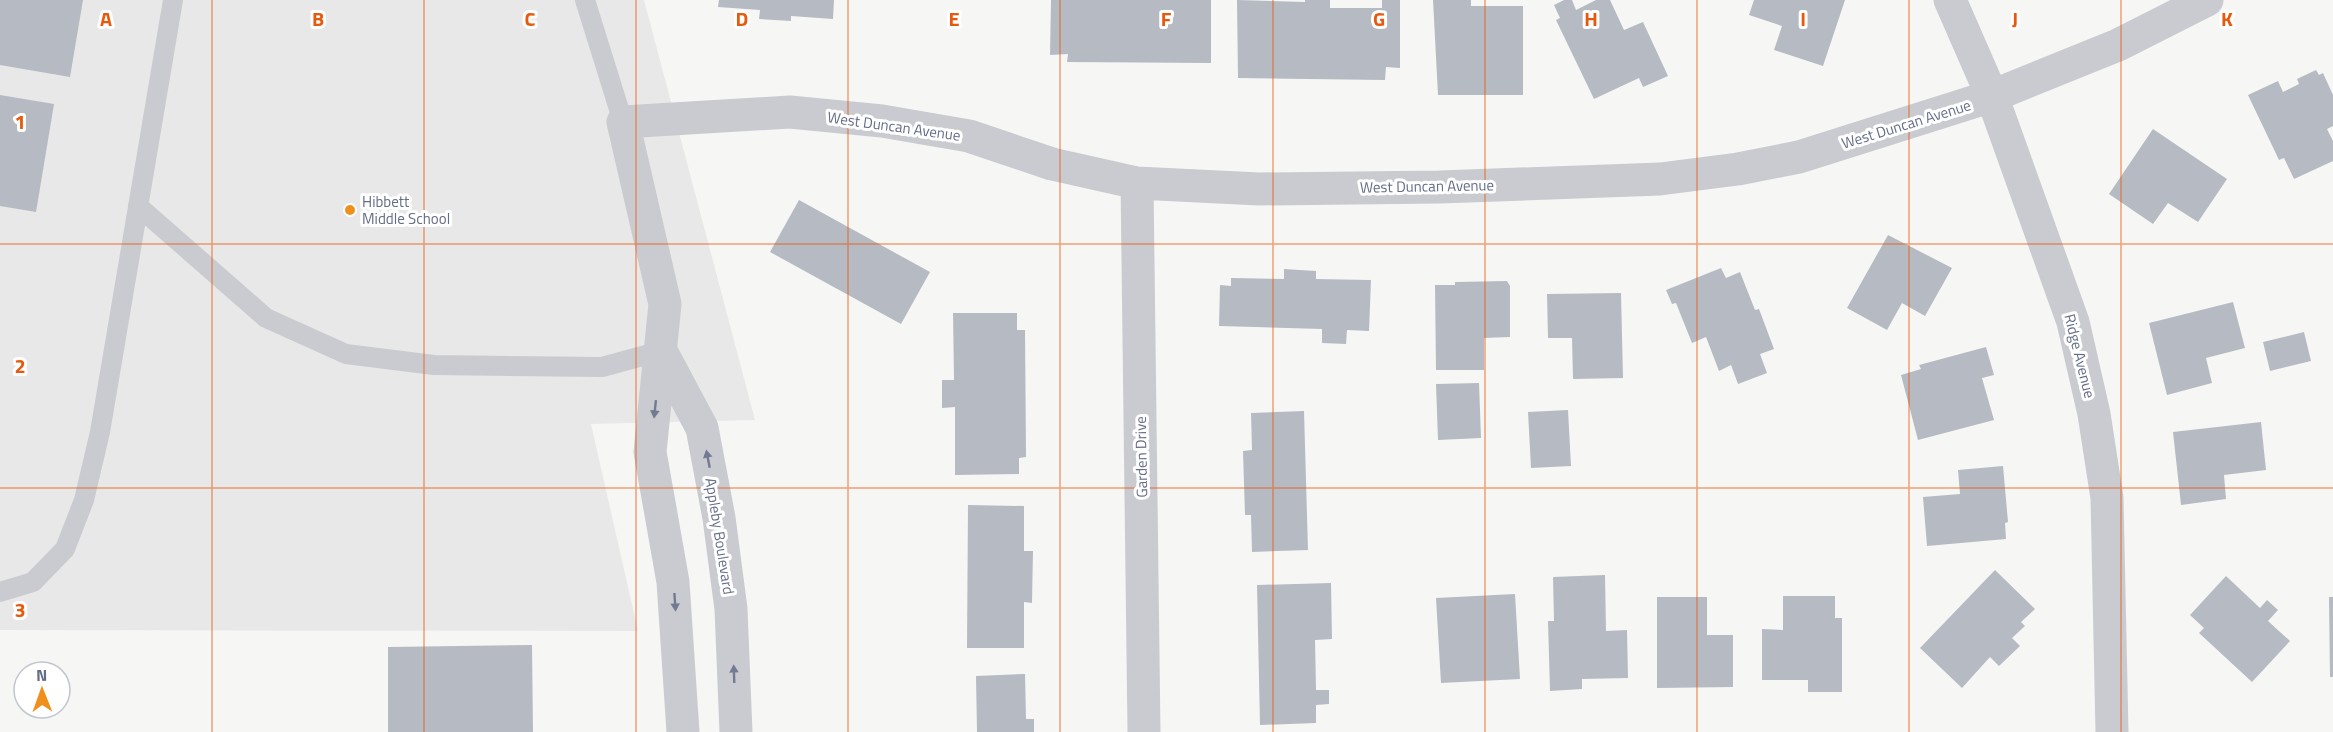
<svg xmlns="http://www.w3.org/2000/svg" width="2333" height="732" font-family="'Titillium Web',sans-serif">
<style>
.built{fill:#e7e8e7}
.building{fill:#b6bac2}
.lines{fill:none;stroke-linecap:round;stroke-linejoin:round}
.service{stroke:#cacbd0;stroke-width:20}
.minor{stroke:#cacbd0;stroke-width:33}
.oneway{fill:#737b92}
.grid{fill:none;stroke:#e8590c;stroke-width:1.5;stroke-opacity:0.55}
.poi-dot{fill:#ef8f1c;stroke:#fff;stroke-width:2}
.labels{text-anchor:middle;dominant-baseline:central;stroke-width:6;stroke-linejoin:round;paint-order:stroke}
.street-label{font-size:15px;fill:#646d87;stroke:#fff}
.poi-label{font-size:15px;fill:#646d87;stroke:#fff;text-anchor:start}
.grid-label{font-size:20px;text-anchor:middle;font-weight:bold;fill:#e8590c;stroke:#fff;stroke-width:6;stroke-linejoin:round;paint-order:stroke}
</style>
<rect width="100%" height="100%" fill="#f6f7f4"/>
<path class="built" d="M0 0H644L755 420 591 424 638 631 0 630Z"/>
<path class="building" d="M0 0H83L70 77 0 65Z
M719 0H834L833 19 791 16V21L759 19 760 10 718 7Z
M1051 0H1211V63L1067 62 1068 54 1050 55Z
M1237 0 1305 2V0H1330V8H1382V0H1400V68L1386 67 1385 80 1238 78Z
M1433 0H1471V6H1523V95H1438Z
M1564 0H1572L1576 10 1596 0H1610L1624 30 1643 22 1668 76 1643 87 1639 78 1594 99 1556 20 1560 18 1554 5Z
M1754 0H1845L1823 66 1774 50 1782 26 1749 15Z
M2316 70 2319 75 2323 73 2333 95V126L2327 129 2333 141V161L2294 179 2284 158 2279 160 2248 95 2278 81 2283 92 2299 84 2297 79Z
M0 95 54 104 36 212 0 206Z
M2153 129 2227 179 2198 222 2168 203 2153 224 2109 194Z
M799 200 930 272 901 324 770 252Z
M1888 235 1952 268 1925 316 1902 303 1887 330 1847 308Z
M1721 268 1726 278 1740 272 1755 310 1759 309 1774 349 1760 354 1767 373 1738 384 1731 365 1719 371 1706 337 1692 343 1676 303 1672 304 1666 290Z
M1284 269 1316 271V279L1371 280 1369 331 1347 330 1346 344 1322 343V329L1219 326 1220 285 1231 286V278L1284 279Z
M1507 281 1510 286V337L1484 338V370H1436L1435 285H1455V282Z
M1621 293 1623 378 1573 379 1572 338H1548L1547 294Z
M2233 302 2245 348 2206 358 2212 383 2167 395 2149 323Z
M953 313H1017V330H1025L1026 457 1019 458V474L955 475V407L942 408V380H954Z
M2304 332 2311 361 2270 371 2263 342Z
M1986 347 1994 375 1982 378 1994 420 1918 440 1901 375 1921 369 1919 365Z
M1479 383 1481 438 1438 440 1436 384Z
M1568 410 1571 466 1531 468 1528 412Z
M1304 411 1308 550 1252 552 1251 515H1245L1243 451 1252 450 1251 413Z
M2261 422 2266 470 2224 475 2226 499 2181 505 2173 432Z
M2003 466 2008 522 2005 523 2006 539 1927 546 1923 497 1960 494 1958 470Z
M968 505 1024 506V551H1033L1032 603 1024 602V648H967Z
M1995 570 2035 609 2021 622 2025 626 2012 638 2020 646 1999 666 1990 657 1962 688 1920 648Z
M1605 575 1606 631 1627 630 1628 678 1582 679V689L1550 691 1548 621H1554L1553 577Z
M2226 576 2260 608 2267 600 2278 610 2268 621 2290 641 2252 682 2199 633 2204 628 2190 615Z
M1331 583 1332 639 1315 640 1316 690H1329V704L1316 705V723L1260 725 1257 585Z
M1515 594 1520 679 1441 683 1436 598Z
M1783 596H1835V618H1842V692H1808V680H1762V629L1783 630Z
M1657 597H1707V635H1733V687L1657 688Z
M2329 597H2333V677H2330Z
M532 645 533 732H388V647Z
M1025 674 1026 719H1034V732H977L976 676Z"/>
<g class="lines">
<path class="service" d="M585 0 623 122
M138 206 266 318 346 354 434 365 602 367 661 351
M0 592 33 582 65 549 84 500 100 432 173 0"/>
<path class="minor" d="M1950 0 1992 96 2073 322 2094 414 2107 498 2112 732
M1137 183 1144 732
M661 351 702 428 719 518 731 609 736 732
M683 732 673 582 650 452 665 304 623 122 790 112 882 121 969 136 1052 164 1137 183 1259 189 1440 187 1660 179 1738 169 1799 157 1992 96 2118 45 2207 0"/>
</g>
<defs><path id="oneway-solid" d="M-6-.8H1V-3.2L6.5 0L1 3.2V.8H-6Z" transform="scale(1.5)"/></defs>
<g class="oneway">
<use href="#oneway-solid" transform="translate(655 409) rotate(96)"/>
<use href="#oneway-solid" transform="translate(708 459) rotate(-101)"/>
<use href="#oneway-solid" transform="translate(675 602) rotate(86)"/>
<use href="#oneway-solid" transform="translate(734 674) rotate(-92)"/>
</g>
<path class="grid" d="M212 0V732M424 0V732M636 0V732M848 0V732M1060 0V732M1273 0V732M1485 0V732M1697 0V732M1909 0V732M2121 0V732M0 244H2333M0 488H2333"/>
<circle class="poi-dot" cx="350" cy="210" r="6"/>
<g class="labels">
<g class="street-label">
<text transform="translate(1906 124) rotate(-17)">West Duncan Avenue</text>
<text transform="translate(894 126) rotate(8)">West Duncan Avenue</text>
<text transform="translate(1427 186) rotate(-1)">West Duncan Avenue</text>
<text transform="translate(2080 356) rotate(76)">Ridge Avenue</text>
<text transform="translate(1141 457) rotate(-91)">Garden Drive</text>
<text transform="translate(720 536) rotate(81)">Appleby Boulevard</text>
</g>
<g class="poi-label">
<text x="362" y="201">Hibbett<tspan x="362" dy="17">Middle School</tspan></text>
</g>
</g>
<g class="grid-label">
<text x="106" y="26">A</text>
<text x="318" y="26">B</text>
<text x="530" y="26">C</text>
<text x="742" y="26">D</text>
<text x="954" y="26">E</text>
<text x="1166" y="26">F</text>
<text x="1379" y="26">G</text>
<text x="1591" y="26">H</text>
<text x="1803" y="26">I</text>
<text x="2015" y="26">J</text>
<text x="2227" y="26">K</text>
<text x="20" y="129">1</text>
<text x="20" y="373">2</text>
<text x="20" y="617">3</text>
</g>
<g transform="translate(42 690) rotate(359)"><circle r="28" fill="#ffffff" stroke="#c1c5cf" stroke-width="1.5"/>
<path d="M0-4.5L10 22L0 15L-10 22Z" fill="#ef8f1c"/>
<text y="-9" font-size="16" font-weight="bold" text-anchor="middle" fill="#646d87">N</text>
</g>
</svg>
